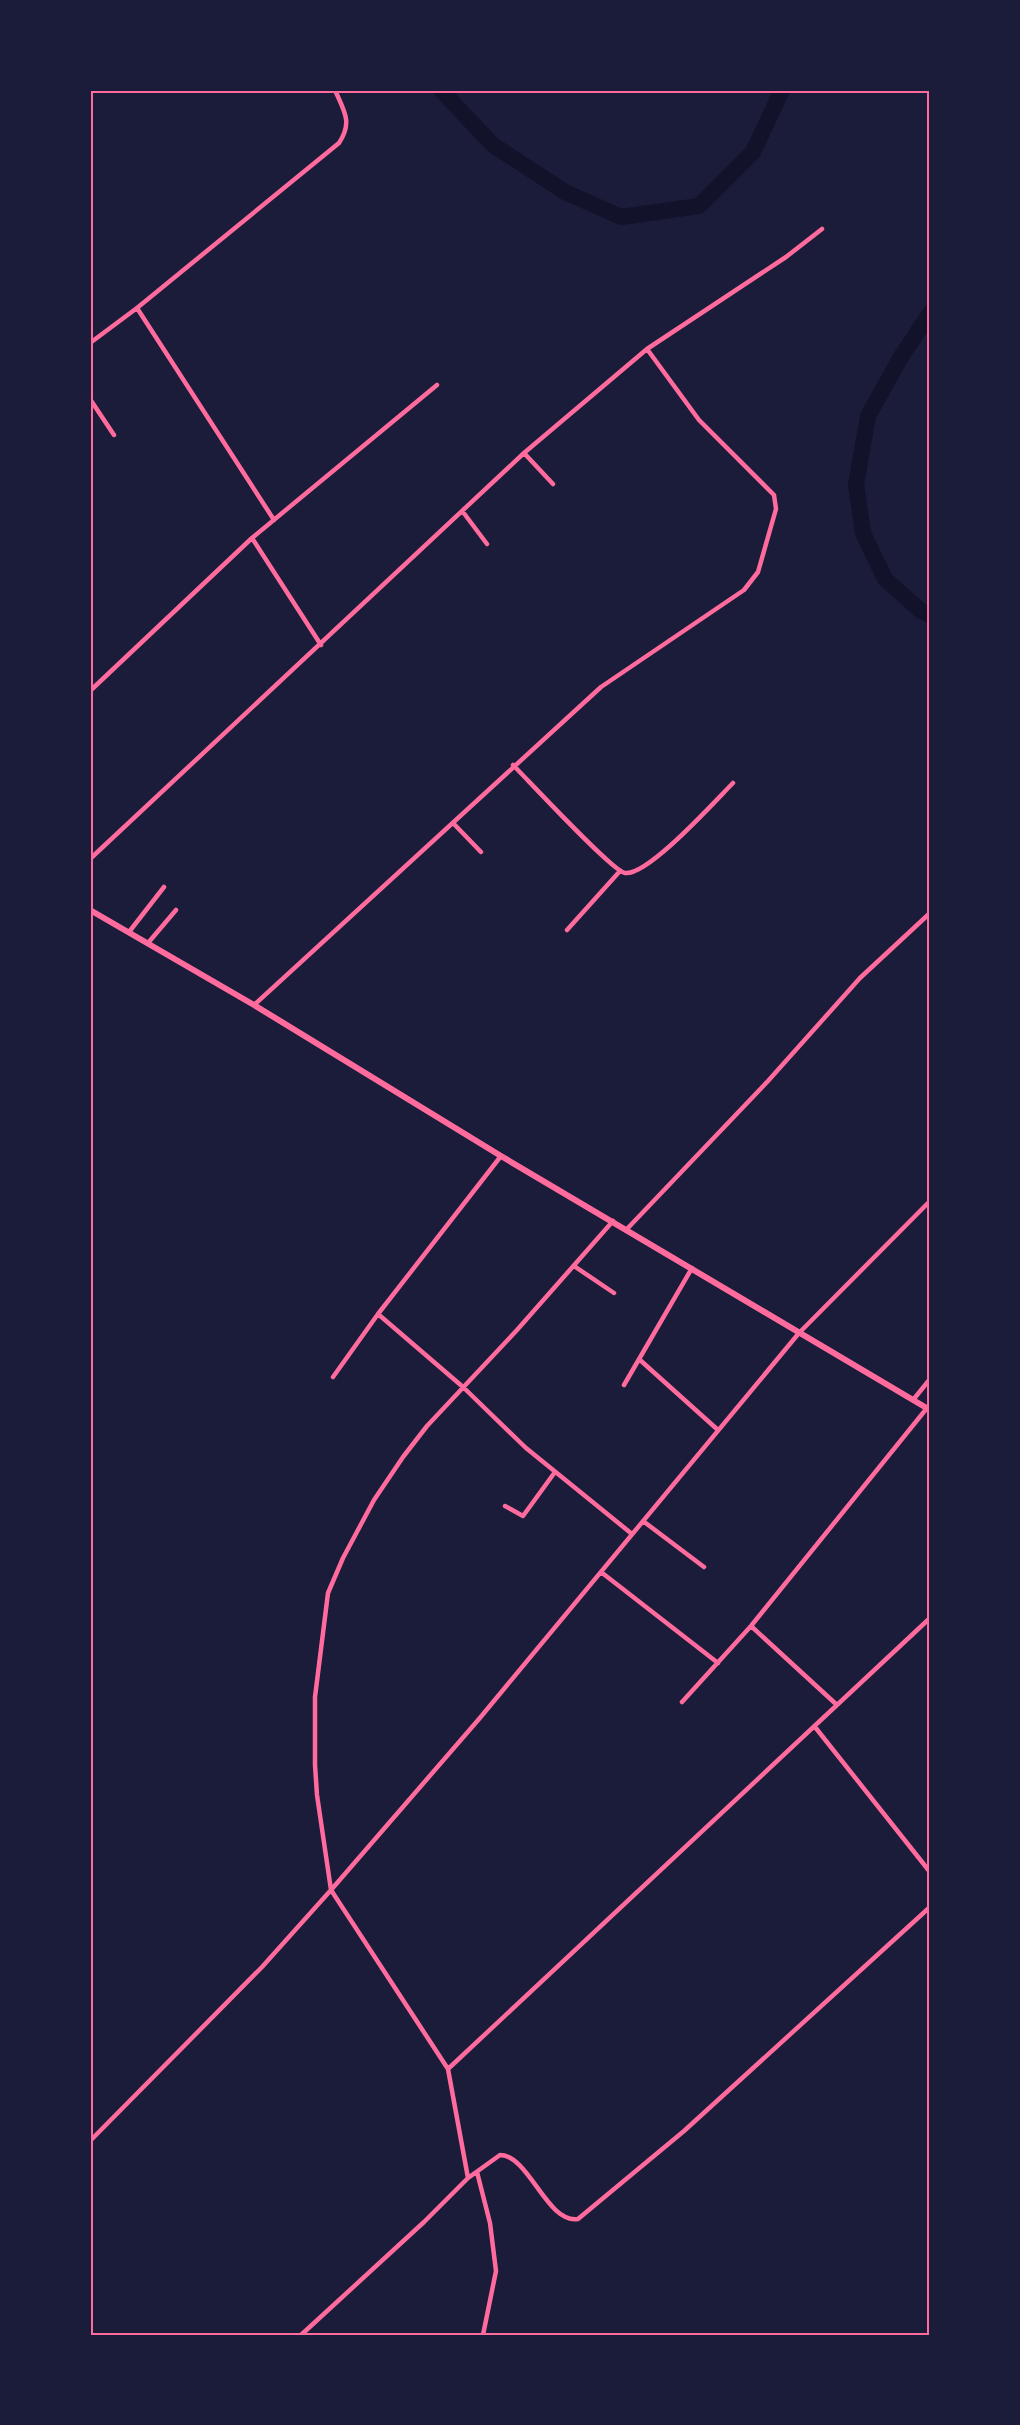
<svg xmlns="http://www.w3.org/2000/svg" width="1020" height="2425" font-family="'Fira Sans Condensed',sans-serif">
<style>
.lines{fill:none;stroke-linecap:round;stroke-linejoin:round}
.river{stroke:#12122b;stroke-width:16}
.minor{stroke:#ff6b9d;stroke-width:4.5}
.tertiary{stroke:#ff6b9d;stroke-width:6}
.neatline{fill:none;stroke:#ff6b9d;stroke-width:2}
</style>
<rect width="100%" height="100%" fill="#1b1b3a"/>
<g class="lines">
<path class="river" d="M441 90 493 145 565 192 621 217 699 206 753 152 782 90
M930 313 901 357 868 416 856 485 863 533 885 579 921 611 930 615"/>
<path class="minor" d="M137 308 274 520
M90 343 137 308 339 143C353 122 344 111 335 90
M90 399 114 435
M524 453 553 484
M463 512 487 544
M252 538 321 645
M90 691 252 538 437 385
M513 765C528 780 613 872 625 873 648 876 715 801 733 783
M453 823 481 852
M90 859 524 453 647 349 786 257 822 229
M567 930 620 871
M129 932 164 887
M148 943 176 910
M254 1005 601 687 744 590 758 572 776 509 774 495 699 420 647 349
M626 1230 768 1081 860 978 930 913
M574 1266 614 1293
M378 1314 463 1387 526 1448 632 1534
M640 1360 718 1430
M333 1377 378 1314 501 1156
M624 1385 692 1268
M913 1400 930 1379
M505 1506 523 1516 555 1472
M643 1521 704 1567
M601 1572 718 1663
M751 1626 837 1705
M682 1702 751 1626 927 1408
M815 1727 930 1872
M448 2069 331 1890 479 1719 799 1333 930 1201
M90 2141 262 1967 331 1890 317 1795 315 1765V1697L328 1593 343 1558 374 1500 403 1457 427 1426 517 1330 613 1221
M477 2172 490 2223 496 2271 483 2335
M468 2178 500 2155C529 2155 547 2224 578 2219L684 2131 930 1907
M301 2335 424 2222 468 2178 448 2069 930 1618"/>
<path class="tertiary" d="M90 910 254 1005 501 1156 930 1410"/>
</g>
<rect width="1020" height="2425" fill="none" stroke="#1b1b3a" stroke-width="183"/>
<rect x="92" y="92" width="836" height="2242" class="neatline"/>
</svg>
